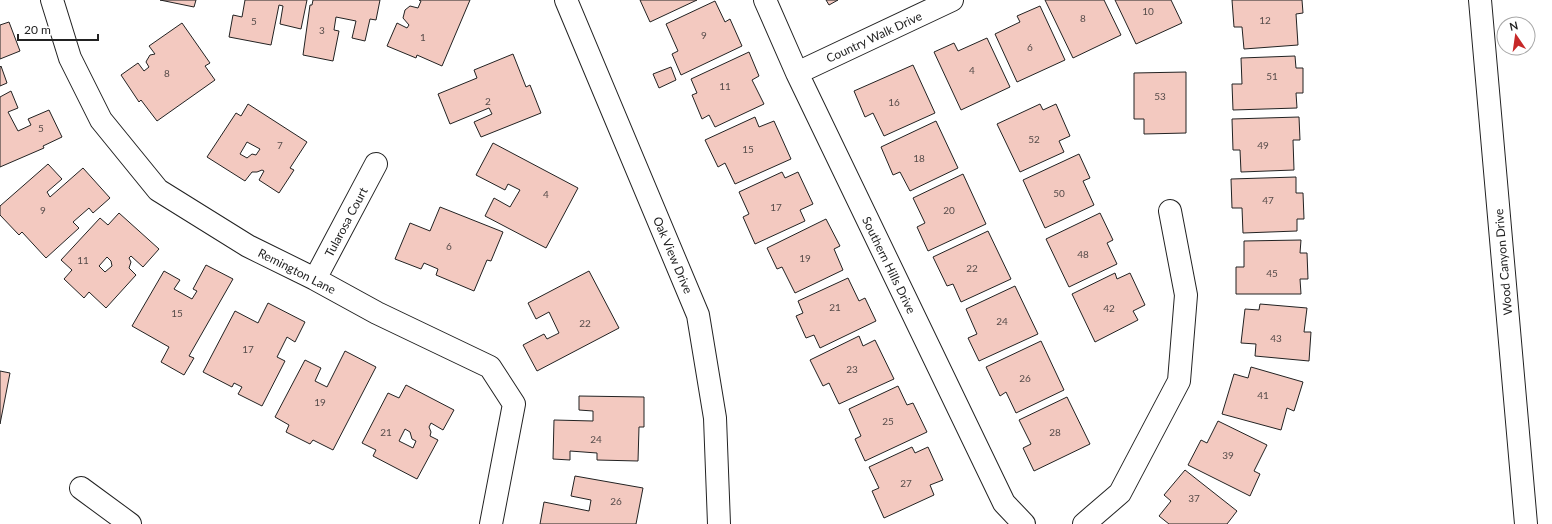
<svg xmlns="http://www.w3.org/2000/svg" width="1552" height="524" font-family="Lato,sans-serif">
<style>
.building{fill:#f3c9c0;stroke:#222;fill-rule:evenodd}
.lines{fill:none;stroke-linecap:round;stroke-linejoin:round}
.minor-casing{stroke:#222;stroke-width:24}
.major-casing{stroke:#222;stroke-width:24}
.minor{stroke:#fff;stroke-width:22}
.major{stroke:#fff;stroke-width:22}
.labels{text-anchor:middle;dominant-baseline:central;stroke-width:3;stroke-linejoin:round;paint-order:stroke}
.number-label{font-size:10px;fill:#564c4a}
.street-label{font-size:12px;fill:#222;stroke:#fff}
</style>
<rect width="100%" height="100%" fill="#fff"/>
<path class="building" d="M160 0H196L194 7Z
M245 0H307L301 29 280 24 283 6 279 5 271 45 229 37 233 15 242 17Z
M313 0H380L376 20 370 19 365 41 352 38 356 21 336 17 334 30 339 31 333 61 303 55 310 5H312Z
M419 0H470L442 66 417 55 416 58 387 46 397 23 407 28 409 25 403 18 405 10 410 6 418 8 421 1Z
M640 0H697L650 22Z
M826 0H838L829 5Z
M1045 0H1104L1121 35 1073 58Z
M1115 0H1171L1182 23 1136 44Z
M1232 0H1302L1303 13 1296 14 1298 45 1244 49 1242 27H1234Z
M715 1 725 22 730 19 742 46 681 75 672 54 678 51 666 24Z
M1040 6 1065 60 1017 82 995 34 1020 22 1017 16Z
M9 22 20 51 0 59V25Z
M182 23 210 63 205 66 215 80 157 121 141 100 139 102 121 75 138 63 144 71 149 67 146 62 147 60 150 55 155 54 149 46Z
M987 38 1010 87 961 110 934 52 954 43 958 51Z
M749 52 759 76 752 80 764 104 715 127 709 115 702 119 692 95 697 93 691 79Z
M513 54 526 87 530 85 541 113 481 137 474 122 492 114 489 108 450 124 438 94 477 78 474 70Z
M1295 56 1296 68H1303V93H1296L1297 108 1233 110 1232 84H1242L1241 58Z
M913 65 935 113 884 136 873 113 865 117 854 91Z
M1 66 7 83 0 86V67Z
M671 67 676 80 659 88 653 74Z
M1186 72V133L1144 134V119H1134V73Z
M11 91 18 108 8 112 18 131 31 125 28 119 49 110 62 137 43 146 44 148 0 167V97Z
M248 104 307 142 290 168 294 170 279 193 259 180 264 171 262 170 257 172H252L245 181 207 157 236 113 241 116ZM247 142 260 149 256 155 252 154 247 158 240 154Z
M1040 104 1043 110 1056 104 1070 136 1059 141 1064 152 1020 172 997 124Z
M755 117 759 127 774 121 791 159 735 184 725 163 718 167 705 140Z
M1299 117 1300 140H1293L1294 170 1241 172 1240 150H1233L1232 119Z
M936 121 958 168 910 191 900 172 893 175 881 147Z
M493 143 578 188 546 248 485 216 494 198 510 207 520 190 508 184 505 190 476 175Z
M1079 154 1090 178 1083 181 1094 205 1045 228 1023 180Z
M48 164 62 179 47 192 50 197 83 168 110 198 93 213 89 208 73 222 79 228 46 258 22 232 19 235 0 215V206Z
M782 172 785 178 798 172 813 204 800 210 805 221 755 244 743 217 749 214 739 192Z
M963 174 986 224 928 251 917 227 925 223 913 198Z
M1296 177V193H1303L1304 219H1297V231L1243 233 1242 208H1232L1231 179Z
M440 207 503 232 491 261 487 260 474 291 436 275 438 269 424 263 421 269 395 259 410 223 430 231Z
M119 213 159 249 143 267 131 256 129 258 131 262 129 268 136 275 106 308 89 292 84 298 64 279 72 270 61 260 100 218 108 225ZM107 257 111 261 112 266 105 272 99 266Z
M1100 213 1113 240 1107 243 1117 264 1069 287 1046 239Z
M826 219 840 246 834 249 843 270 795 293 782 267 777 269 767 248Z
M988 231 1011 279 961 302 953 284 947 286 933 257Z
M1301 240 1300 253H1307L1308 279H1300L1301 294H1236V267H1244V241Z
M206 265 233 279 189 356 194 358 184 375 161 362 169 347 132 326 164 271 180 280 174 289 192 299 197 291 193 289Z
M589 271 619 328 537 371 523 345 544 334 547 339 559 333 549 312 536 319 528 303Z
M1115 273 1117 279 1130 273 1145 305 1133 311 1138 320 1095 342 1072 294Z
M848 278 859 301 865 298 876 321 820 348 814 335 806 338 796 316 803 313 798 301Z
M1015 286 1038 334 979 361 968 338 977 334 966 309Z
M268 303 305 322 295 342 287 337 277 357 285 361 262 406 238 394 242 387 234 383 232 387 203 372 235 311 258 323Z
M1260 304 1307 308 1304 332H1311L1309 361 1255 356 1256 344 1241 343 1245 309 1259 310Z
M859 336 863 346 875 340 894 379 839 404 829 383 823 386 810 360Z
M1041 341 1064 390 1016 413 1006 392 1000 396 986 367Z
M345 351 376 367 333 450 313 440 310 444 286 432 289 425 275 417 305 360 321 368 315 381 327 387Z
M1251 367 1303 382 1294 411 1287 408 1281 430 1222 414 1234 374 1248 378Z
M0 371 10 373 0 424Z
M406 385 454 410 443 430 431 423 429 427 431 432 430 436 438 440 417 479 373 456 376 450 362 443 388 393 399 398ZM405 429 410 432 412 439 416 441 413 448 399 441Z
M898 386 907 405 913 403 927 432 865 461 855 439 861 436 849 409Z
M579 396 644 397V427H639L638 461 597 460V453L570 451V460L553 459 554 420 593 421V411L579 410Z
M1067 397 1090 444 1034 471 1023 448 1031 444 1019 420Z
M1218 421 1267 445 1254 471 1260 474 1250 496 1188 465 1201 440 1207 443Z
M912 447 915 453 928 447 943 480 930 485 934 495 884 518 872 491 879 488 869 467Z
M1185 470 1237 511 1227 524H1169L1159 516 1171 501 1164 495Z
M575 476 643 488 636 524H540L544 502 589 511 591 500 571 496Z"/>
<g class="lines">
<defs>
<path id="minor" d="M52 0 70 58 101 120 158 190 248 246 315 279 377 313 490 367 514 404 491 524
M566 0 698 315 715 418 719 524
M765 0 797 73 1004 503 1024 524
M797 73 952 0
M315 279 376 164
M81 488 130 524
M1084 524 1120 493 1179 381 1186 295 1170 211"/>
<path id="major" d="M1480 0 1526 524"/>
</defs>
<use href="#minor" class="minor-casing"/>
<use href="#major" class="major-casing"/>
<use href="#minor" class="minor"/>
<use href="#major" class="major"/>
</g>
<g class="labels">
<g class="number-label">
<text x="1148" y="11">10</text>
<text x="1083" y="18">8</text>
<text x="1265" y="20">12</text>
<text x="254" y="21">5</text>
<text x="322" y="30">3</text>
<text x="704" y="35">9</text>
<text x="423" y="37">1</text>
<text x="1030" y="47">6</text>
<text x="972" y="70">4</text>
<text x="167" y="73">8</text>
<text x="1272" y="76">51</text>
<text x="725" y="86">11</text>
<text x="1160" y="96">53</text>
<text x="488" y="101">2</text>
<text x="894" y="102">16</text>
<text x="41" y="128">5</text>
<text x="1034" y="139">52</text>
<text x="280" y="145">7</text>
<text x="1263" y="145">49</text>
<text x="748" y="149">15</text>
<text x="919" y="158">18</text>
<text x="1059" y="193">50</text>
<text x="546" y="194">4</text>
<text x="1268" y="200">47</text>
<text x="776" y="207">17</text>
<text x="43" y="210">9</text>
<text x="949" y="210">20</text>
<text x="449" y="246">6</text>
<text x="1083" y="254">48</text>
<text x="805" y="258">19</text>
<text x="83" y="260">11</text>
<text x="972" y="268">22</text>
<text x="1272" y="273">45</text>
<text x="835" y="307">21</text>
<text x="1109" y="308">42</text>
<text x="177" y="313">15</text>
<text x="1002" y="321">24</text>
<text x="585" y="323">22</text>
<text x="1276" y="338">43</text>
<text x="248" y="349">17</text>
<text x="852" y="369">23</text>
<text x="1025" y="378">26</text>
<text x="1263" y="395">41</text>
<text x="320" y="402">19</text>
<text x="888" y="421">25</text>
<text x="386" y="432">21</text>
<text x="1055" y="432">28</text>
<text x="596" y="439">24</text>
<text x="1228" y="455">39</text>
<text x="906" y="483">27</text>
<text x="1194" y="498">37</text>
<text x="616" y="501">26</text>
</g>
<g class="street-label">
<text transform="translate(874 37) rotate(-25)">Country Walk Drive</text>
<text transform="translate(346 222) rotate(-62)">Tularosa Court</text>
<text transform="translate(673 255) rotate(67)">Oak View Drive</text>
<text transform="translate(1503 262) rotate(-95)">Wood Canyon Drive</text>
<text transform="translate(889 265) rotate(64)">Southern Hills Drive</text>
<text transform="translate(297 271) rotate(27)">Remington Lane</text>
</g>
</g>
<g transform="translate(1516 36) rotate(347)"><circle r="19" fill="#ffffff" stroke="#a7a7a7"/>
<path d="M0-3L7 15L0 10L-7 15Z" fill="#c62828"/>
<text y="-6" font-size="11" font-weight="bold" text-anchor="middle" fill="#222222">N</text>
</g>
<path d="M18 34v6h80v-6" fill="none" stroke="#222222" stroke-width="2"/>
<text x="24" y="34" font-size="12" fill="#222222" stroke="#ffffff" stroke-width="3" paint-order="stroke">20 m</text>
</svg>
